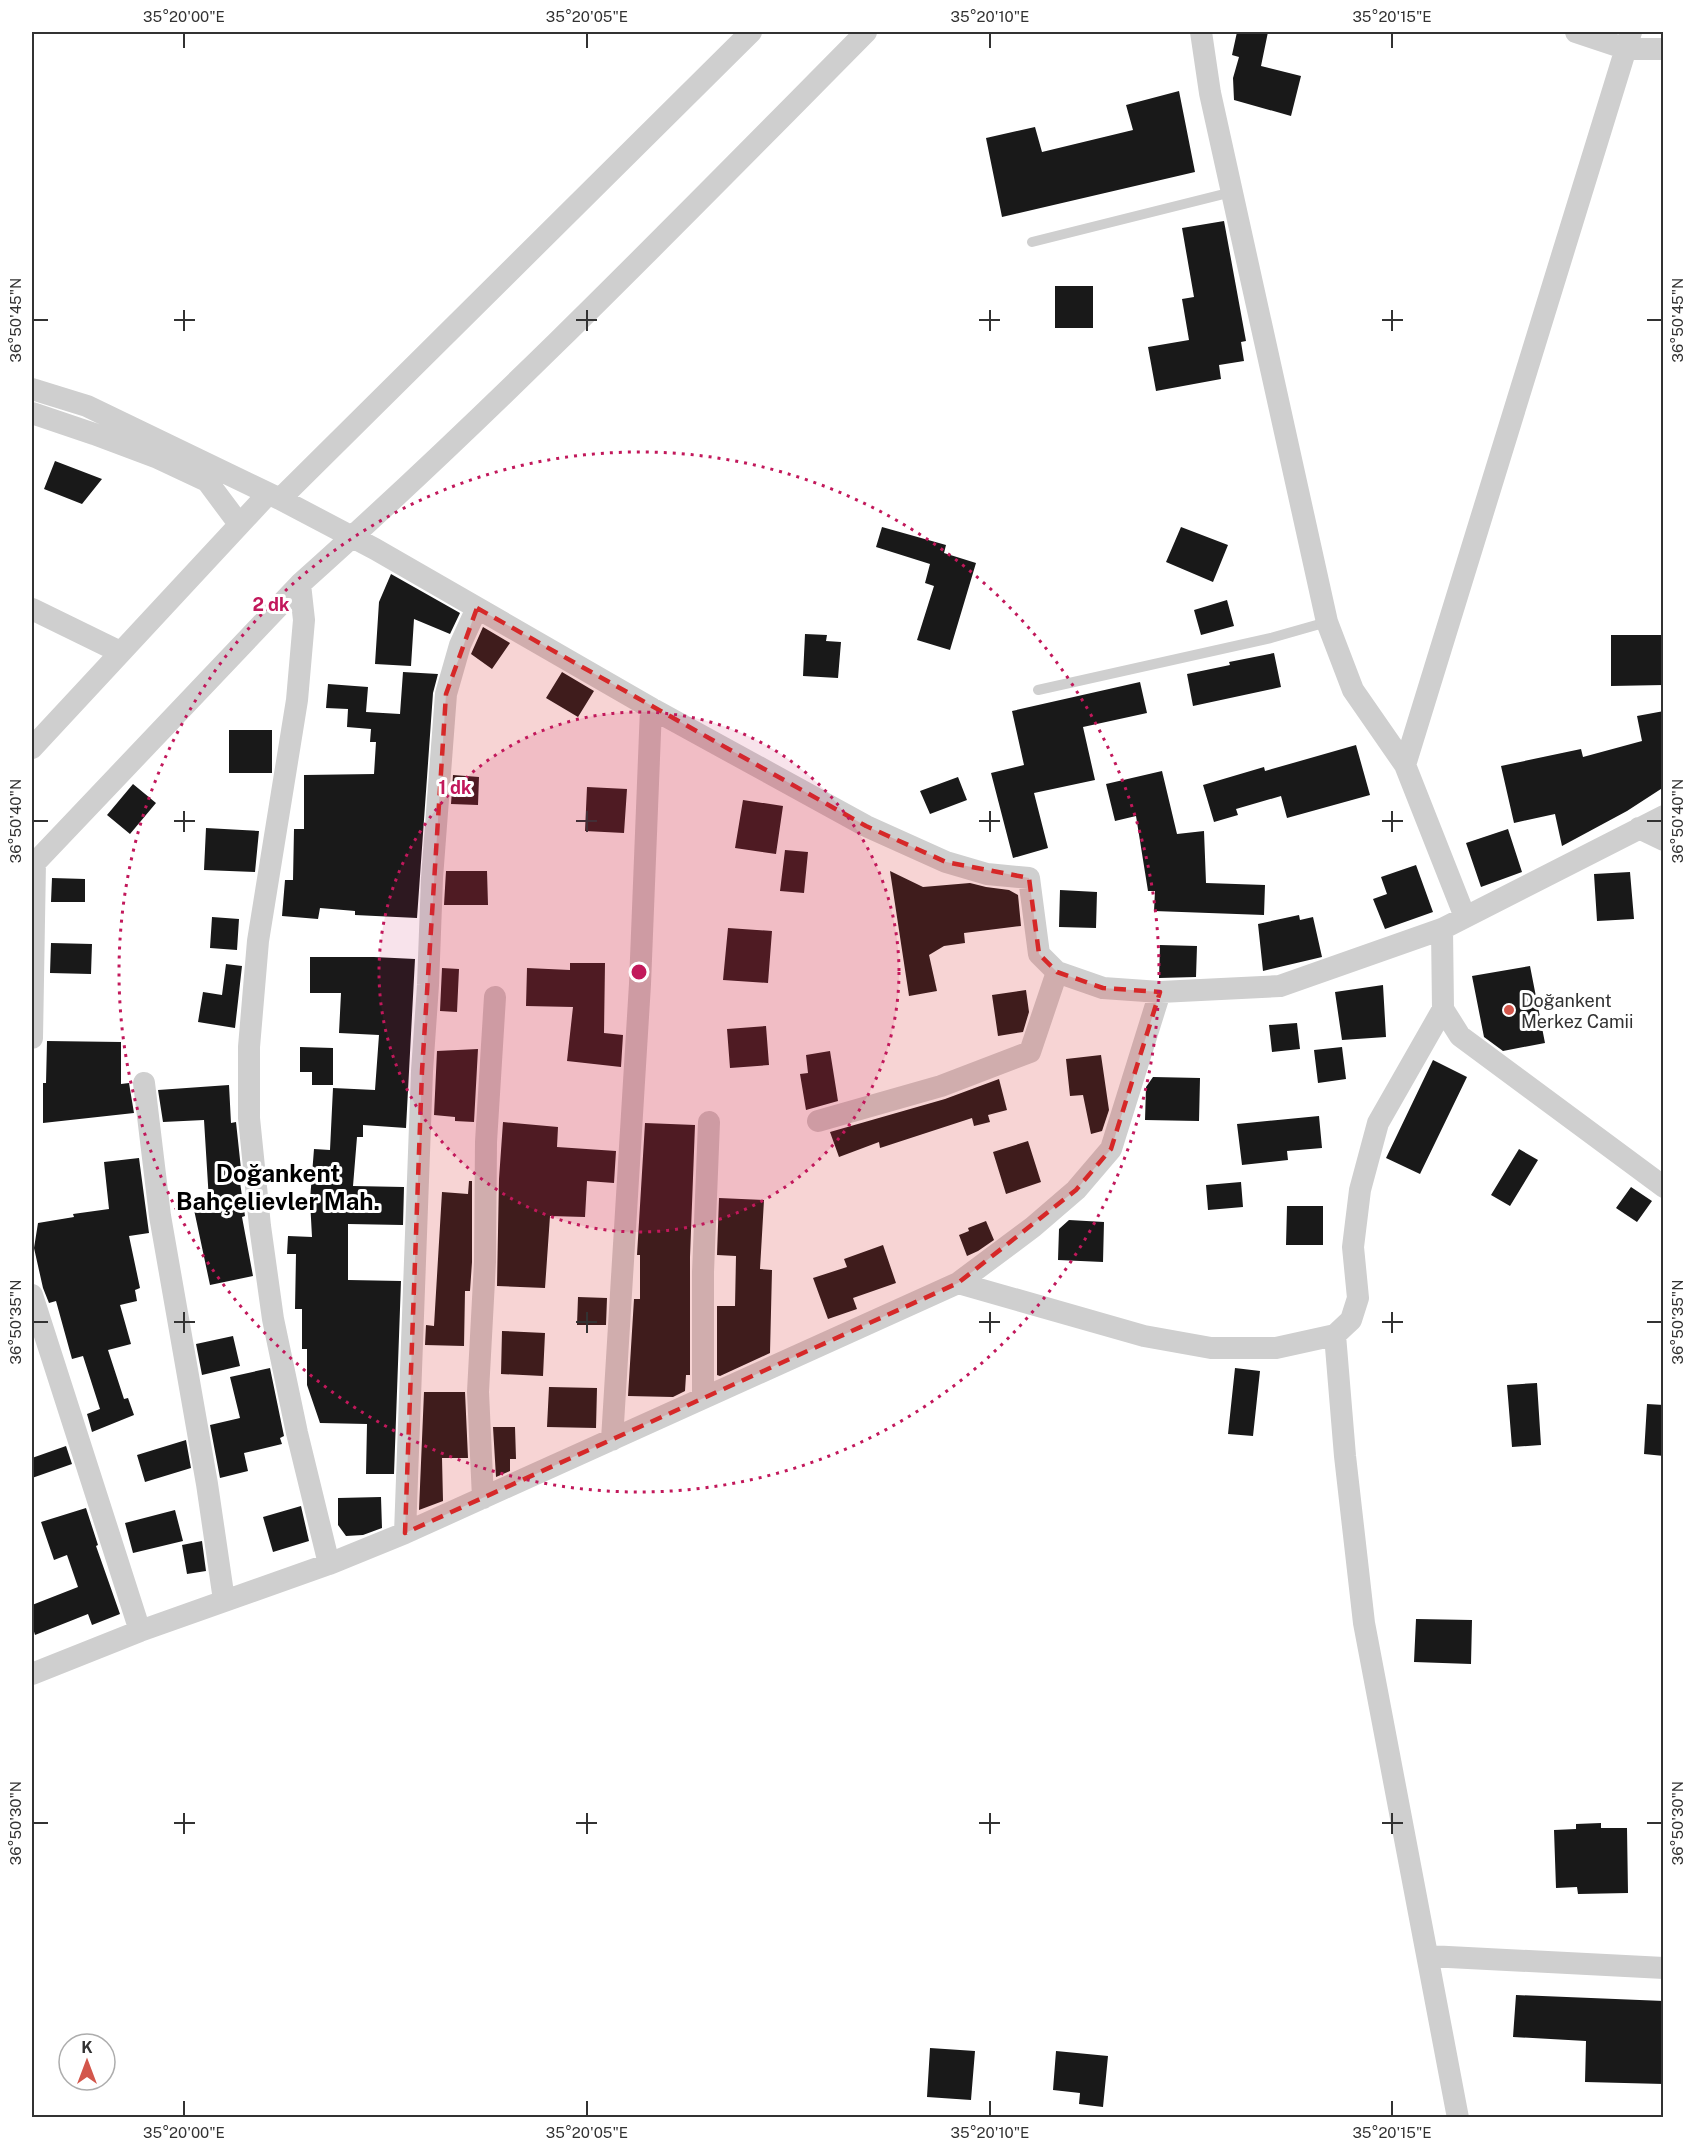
<svg xmlns="http://www.w3.org/2000/svg" width="1695" height="2149" font-family="'Public Sans',sans-serif">
<style>
.building{fill:#191919}
.lines{fill:none;stroke-linecap:round;stroke-linejoin:round}
.lane{stroke:#cfcfcf;stroke-width:10}
.street{stroke:#cfcfcf;stroke-width:22}
.marked{fill:#d62828;fill-opacity:0.2;stroke:#d62828;stroke-width:4.5;stroke-dasharray:12 8;stroke-linejoin:round}
.ticks{fill:none;stroke:#323232;stroke-width:2}
.ring{fill:none;stroke:#c2185b;stroke-width:3;stroke-dasharray:3 6}
.poi-dot{fill:#d3564b;stroke:#fff;stroke-width:2}
.labels{text-anchor:middle;dominant-baseline:central;stroke-width:6;stroke-linejoin:round;paint-order:stroke}
.poi-label{font-size:18px;fill:#323232;stroke:#fff;text-anchor:start}
.district-label{font-size:24px;font-weight:bold;fill:#000;stroke:#fff}
.centre{fill:#c2185b;stroke:#fff;stroke-width:3}
.ring-label{font-size:18px;text-anchor:middle;font-weight:bold;fill:#c2185b;stroke:#fff;stroke-width:6;stroke-linejoin:round;paint-order:stroke}
.neatline{fill:none;stroke:#323232;stroke-width:2}
.ticks-label{font-size:15px;text-anchor:middle;fill:#323232}
</style>
<rect width="100%" height="100%" fill="#fff"/>
<path class="building" d="M1237 32H1268L1261 66 1301 76 1291 116 1234 100 1233 78 1239 57 1232 55Z
M1179 91 1195 172 1002 217 986 138 1035 127 1042 152 1133 130 1126 105Z
M1224 221 1246 341 1241 342 1244 361 1219 365 1221 379 1156 391 1148 347 1189 340 1182 299 1194 297 1182 228Z
M1055 286H1093V328H1055Z
M55 461 102 479 82 504 44 489Z
M882 527 946 545 944 553 976 563 950 650 917 640 934 586 925 583 930 564 876 547Z
M1181 527 1228 545 1213 582 1166 562Z
M391 574 460 613 450 634 414 619 411 666 375 664 379 602Z
M1227 600 1234 626 1201 635 1194 610Z
M483 627 510 643 492 669 471 654Z
M805 634 827 635 826 641 841 642 838 678 803 676Z
M1611 635H1664V685L1611 686Z
M1274 653 1281 687 1193 706 1187 674 1230 665 1229 662Z
M403 672 438 674 433 693 417 918 355 915V911L320 908 318 919 282 916 285 880H293L294 829H304V775L374 774 376 742H370L371 729 347 727 348 709 326 708 328 684 368 687 366 712 400 714Z
M562 672 594 691 578 717 546 698Z
M1140 682 1147 713 1083 727 1095 780 1034 793 1048 848 1013 858 991 773 1024 765 1012 711Z
M1664 711V787L1627 811 1562 846 1555 814 1514 823 1501 766 1581 749 1583 757 1642 741 1637 716Z
M229 730H272V773H229Z
M1356 745 1370 795 1287 818 1281 796 1236 809 1238 815 1214 822 1203 785 1264 767 1265 771Z
M1162 771 1177 834 1204 831 1206 883 1265 885 1264 915 1154 911 1155 891H1148L1136 816 1115 821 1106 784Z
M453 775 479 777 478 805 451 804Z
M958 777 967 800 930 814 920 791Z
M133 784 156 803 130 834 107 815Z
M587 787 627 789 624 833 585 831Z
M743 800 783 806 776 854 735 848Z
M206 828 259 831 255 872 204 870Z
M1508 829 1522 872 1481 887 1466 843Z
M785 850 808 852 804 893 780 891Z
M1416 865 1433 912 1385 929 1373 899 1387 894 1381 877Z
M446 871H487L488 905H444Z
M890 871 923 887 970 883 986 887 1009 890 1018 895 1021 926 964 933 965 943 944 946 929 955 937 991 909 996Z
M1630 872 1634 919 1597 921 1594 874Z
M52 878 85 879V902H51Z
M1060 890 1097 892 1096 928 1059 927Z
M1299 915 1300 920 1313 917 1322 957 1263 971 1258 924Z
M212 917 239 919 237 950 210 948Z
M728 928 772 931 768 983 723 980Z
M51 943 92 944 91 974 50 973Z
M1160 945 1197 946 1196 977 1159 978Z
M310 957H374L415 959 406 1128 363 1125V1137H357L353 1186 404 1187 403 1225 348 1224V1280L401 1281 394 1474H366L367 1424 320 1423 307 1385V1349H302V1309H295L296 1254H287L288 1236 312 1237 310 1200 314 1149 330 1150 333 1088 375 1090 379 1035 339 1033 341 993H310Z
M570 963H605L604 1033 623 1035 621 1067 567 1061 573 1007 526 1006 527 968 570 970Z
M226 964 242 966 235 1028 198 1022 203 992 222 995Z
M1530 966 1545 1043 1503 1051 1484 1037 1472 976Z
M442 968 459 969 457 1012 440 1011Z
M1383 985 1386 1037 1342 1040 1335 992Z
M1026 990 1029 1012 1023 1032 998 1036 992 995Z
M1297 1023 1300 1049 1272 1052 1269 1025Z
M766 1026 769 1065 730 1068 727 1029Z
M47 1041 121 1042V1084L129 1083 134 1113 43 1123V1083H46Z
M300 1047 333 1048V1085H312V1072H300Z
M1342 1047 1346 1079 1318 1083 1314 1050Z
M478 1049 474 1122 455 1121V1117L434 1115 437 1051Z
M830 1051 838 1101 806 1110 800 1074 808 1073 806 1055Z
M1101 1055 1109 1110 1102 1131 1091 1134 1083 1095 1070 1096 1066 1059Z
M1433 1060 1467 1077 1420 1174 1386 1158Z
M1153 1077 1200 1078 1199 1121 1145 1120 1146 1087Z
M999 1079 1007 1110 988 1115 990 1122 974 1126 972 1118 880 1148 879 1142 839 1157 830 1132 945 1099Z
M229 1085 231 1123 236 1122 241 1169H238L245 1216 242 1217 253 1276 210 1285 193 1205 209 1201 204 1120 163 1122 158 1090Z
M1319 1116 1322 1148 1287 1151 1288 1160 1242 1165 1237 1124Z
M503 1122 558 1127 557 1147 616 1151 614 1183 587 1181 585 1217 550 1216 545 1288 497 1286 499 1179Z
M645 1123 695 1125 690 1257V1375H686L685 1391 673 1397 628 1396 634 1299H640V1255H637Z
M1028 1141 1041 1182 1006 1194 993 1152Z
M1519 1149 1538 1160 1510 1206 1491 1195Z
M139 1158 149 1233 129 1236 140 1288 135 1290 137 1301 120 1305 131 1344 108 1350 124 1399 128 1398 134 1415 92 1432 87 1414 100 1409 83 1356 72 1359 56 1301 49 1303 43 1288 34 1248 38 1223 74 1217 73 1214 109 1209 104 1162Z
M469 1181H472V1262L470 1291H465L464 1346 425 1345 426 1325 434 1326 442 1192 468 1194Z
M1241 1182 1243 1207 1208 1210 1206 1185Z
M1631 1187 1652 1201 1637 1222 1616 1208Z
M719 1198 764 1200 760 1269 772 1270 770 1353 720 1376 717 1375V1306H735L736 1256 717 1255Z
M1287 1206H1323V1245H1286Z
M1069 1220 1104 1222 1103 1262 1058 1260 1059 1229Z
M986 1221 994 1240 978 1251 967 1256 959 1235 969 1231 968 1228Z
M883 1245 896 1283 853 1298 857 1309 828 1319 813 1278 847 1267 844 1259Z
M578 1297 607 1298 606 1325H577Z
M502 1331 545 1333 543 1376 501 1374Z
M233 1336 240 1366 202 1375 196 1344Z
M270 1368 284 1436 280 1438 282 1444 244 1453 248 1471 220 1478 210 1425 240 1418 230 1377Z
M1235 1368 1260 1371 1253 1436 1228 1434Z
M1537 1383 1541 1445 1512 1447 1507 1385Z
M549 1387 597 1388 596 1428 547 1427Z
M424 1392H465L468 1458H442L443 1501 419 1510Z
M1647 1404 1664 1405V1456L1644 1454Z
M493 1427H515L516 1459H510V1471L496 1477Z
M186 1440 191 1468 145 1482 137 1455Z
M66 1446 72 1464 32 1478V1458Z
M381 1497 382 1528 363 1535 346 1536 338 1525V1498Z
M301 1506 309 1541 273 1552 263 1517Z
M86 1508 98 1545 96 1546 120 1614 92 1625 88 1614 35 1635 32 1625V1605L78 1587 67 1555 54 1560 41 1522Z
M175 1510 183 1541 133 1553 125 1523Z
M202 1541 206 1571 187 1574 182 1545Z
M1416 1619 1472 1620 1471 1664 1414 1662Z
M1601 1823V1828H1627L1628 1893 1578 1894 1577 1887 1556 1888 1554 1830 1576 1829V1824Z
M1516 1995 1664 2001V2084L1585 2082 1586 2041 1513 2037Z
M930 2048 975 2051 971 2100 927 2097Z
M1056 2051 1108 2056 1103 2107 1079 2104 1080 2093 1053 2090Z"/>
<g class="lines">
<path class="lane" d="M1032 242 1232 192
M1038 690 1271 638 1327 622"/>
<path class="street" d="M1201 32 1210 93 1327 622 1353 690 1405 765 1465 917
M1576 32 1627 49H1664
M32 389 87 406 280 499 375 549 651 708 866 826 946 862 987 874 1029 878 1039 954 1057 972 1103 988 1160 992 1280 986 1442 929 1664 816
M32 413 94 434 158 458 207 481 239 524
M280 499 751 32
M32 609 120 652
M32 748 268 494
M1405 765 1631 32
M1639 828 1664 840
M32 866 300 584
M1442 929 1443 1009 1460 1036 1664 1187
M32 1038 35 862
M144 1083 160 1216 207 1484 224 1600
M818 1121 941 1086 1030 1052 1057 972
M958 1283 1144 1336 1211 1348H1276L1335 1335 1351 1320 1358 1298 1353 1247 1360 1190 1378 1123 1443 1009
M32 1295 140 1631
M1335 1335 1345 1456 1364 1623 1458 2118
M703 1398V1272L709 1122
M612 1440 640 984 651 708
M483 1498 478 1392 485 1262 486 1142 495 997
M405 1533 422 1071 428 985 432 878 446 694 460 645 477 608
M329 1564 297 1433 273 1319 260 1226 249 1118V1047L258 941 297 700 304 620 300 584C497 408 681 219 866 32
M32 1674 140 1631 329 1564 405 1533 958 1283 1033 1227 1076 1190 1111 1149 1160 992
M1429 1956 1664 1968"/>
</g>
<path class="marked" d="M477 608 866 826 946 862 1029 878 1039 954 1057 972 1103 988 1160 992 1111 1149 1076 1190 958 1283 405 1533 422 1071 446 694Z"/>
<path class="ticks" d="M184 33V48M587 33V48M990 33V48M1392 33V48M184 310V331M587 310V331M990 310V331M1392 310V331M33 320H48M174 320H195M576 320H597M979 320H1000M1382 320H1403M1647 320H1662M184 811V832M587 811V832M990 811V832M1392 811V832M33 821H48M174 821H195M576 821H597M979 821H1000M1382 821H1403M1647 821H1662M184 1312V1333M587 1312V1333M990 1312V1333M1392 1312V1333M33 1322H48M174 1322H195M576 1322H597M979 1322H1000M1382 1322H1403M1647 1322H1662M184 1813V1834M587 1813V1834M990 1813V1834M1392 1813V1834M33 1823H48M174 1823H195M576 1823H597M979 1823H1000M1382 1823H1403M1647 1823H1662M184 2101V2116M587 2101V2116M990 2101V2116M1392 2101V2116"/>
<circle cx="639" cy="972" r="260" fill="#c2185b" fill-opacity=".12"/>
<g class="ring">
<circle cx="639" cy="972" r="260"/>
<circle cx="639" cy="972" r="520"/>
</g>
<circle class="poi-dot" cx="1509" cy="1010" r="6"/>
<g class="labels">
<g class="poi-label">
<text x="1521" y="1000">Doğankent<tspan x="1521" dy="21">Merkez Camii</tspan></text>
</g>
<g class="district-label">
<text x="278" y="1173">Doğankent<tspan x="278" dy="28">Bahçelievler Mah.</tspan></text>
</g>
</g>
<circle cx="639" cy="972" r="9" class="centre"/>
<g class="ring-label">
<text x="271" y="611">2 dk</text>
<text x="455" y="794">1 dk</text>
</g>
<rect width="1695" height="2149" fill="none" stroke="#ffffff" stroke-width="66"/>
<g transform="translate(87 2062)"><circle r="28" fill="#ffffff" stroke="#adadad" stroke-width="1.5"/>
<path d="M0-4.5L10 22L0 15L-10 22Z" fill="#d3564b"/>
<text y="-9" font-size="16" font-weight="bold" text-anchor="middle" fill="#323232">K</text>
</g>
<rect x="33" y="33" width="1629" height="2083" class="neatline"/>
<g class="ticks-label">
<text x="184" y="22">35°20'00"E</text>
<text x="587" y="22">35°20'05"E</text>
<text x="990" y="22">35°20'10"E</text>
<text x="1392" y="22">35°20'15"E</text>
<text transform="translate(16 320) rotate(-90)" y="5">36°50'45"N</text>
<text transform="translate(1678 320) rotate(-90)" y="5">36°50'45"N</text>
<text transform="translate(16 821) rotate(-90)" y="5">36°50'40"N</text>
<text transform="translate(1678 821) rotate(-90)" y="5">36°50'40"N</text>
<text transform="translate(16 1322) rotate(-90)" y="5">36°50'35"N</text>
<text transform="translate(1678 1322) rotate(-90)" y="5">36°50'35"N</text>
<text transform="translate(16 1823) rotate(-90)" y="5">36°50'30"N</text>
<text transform="translate(1678 1823) rotate(-90)" y="5">36°50'30"N</text>
<text x="184" y="2138">35°20'00"E</text>
<text x="587" y="2138">35°20'05"E</text>
<text x="990" y="2138">35°20'10"E</text>
<text x="1392" y="2138">35°20'15"E</text>
</g>
</svg>
